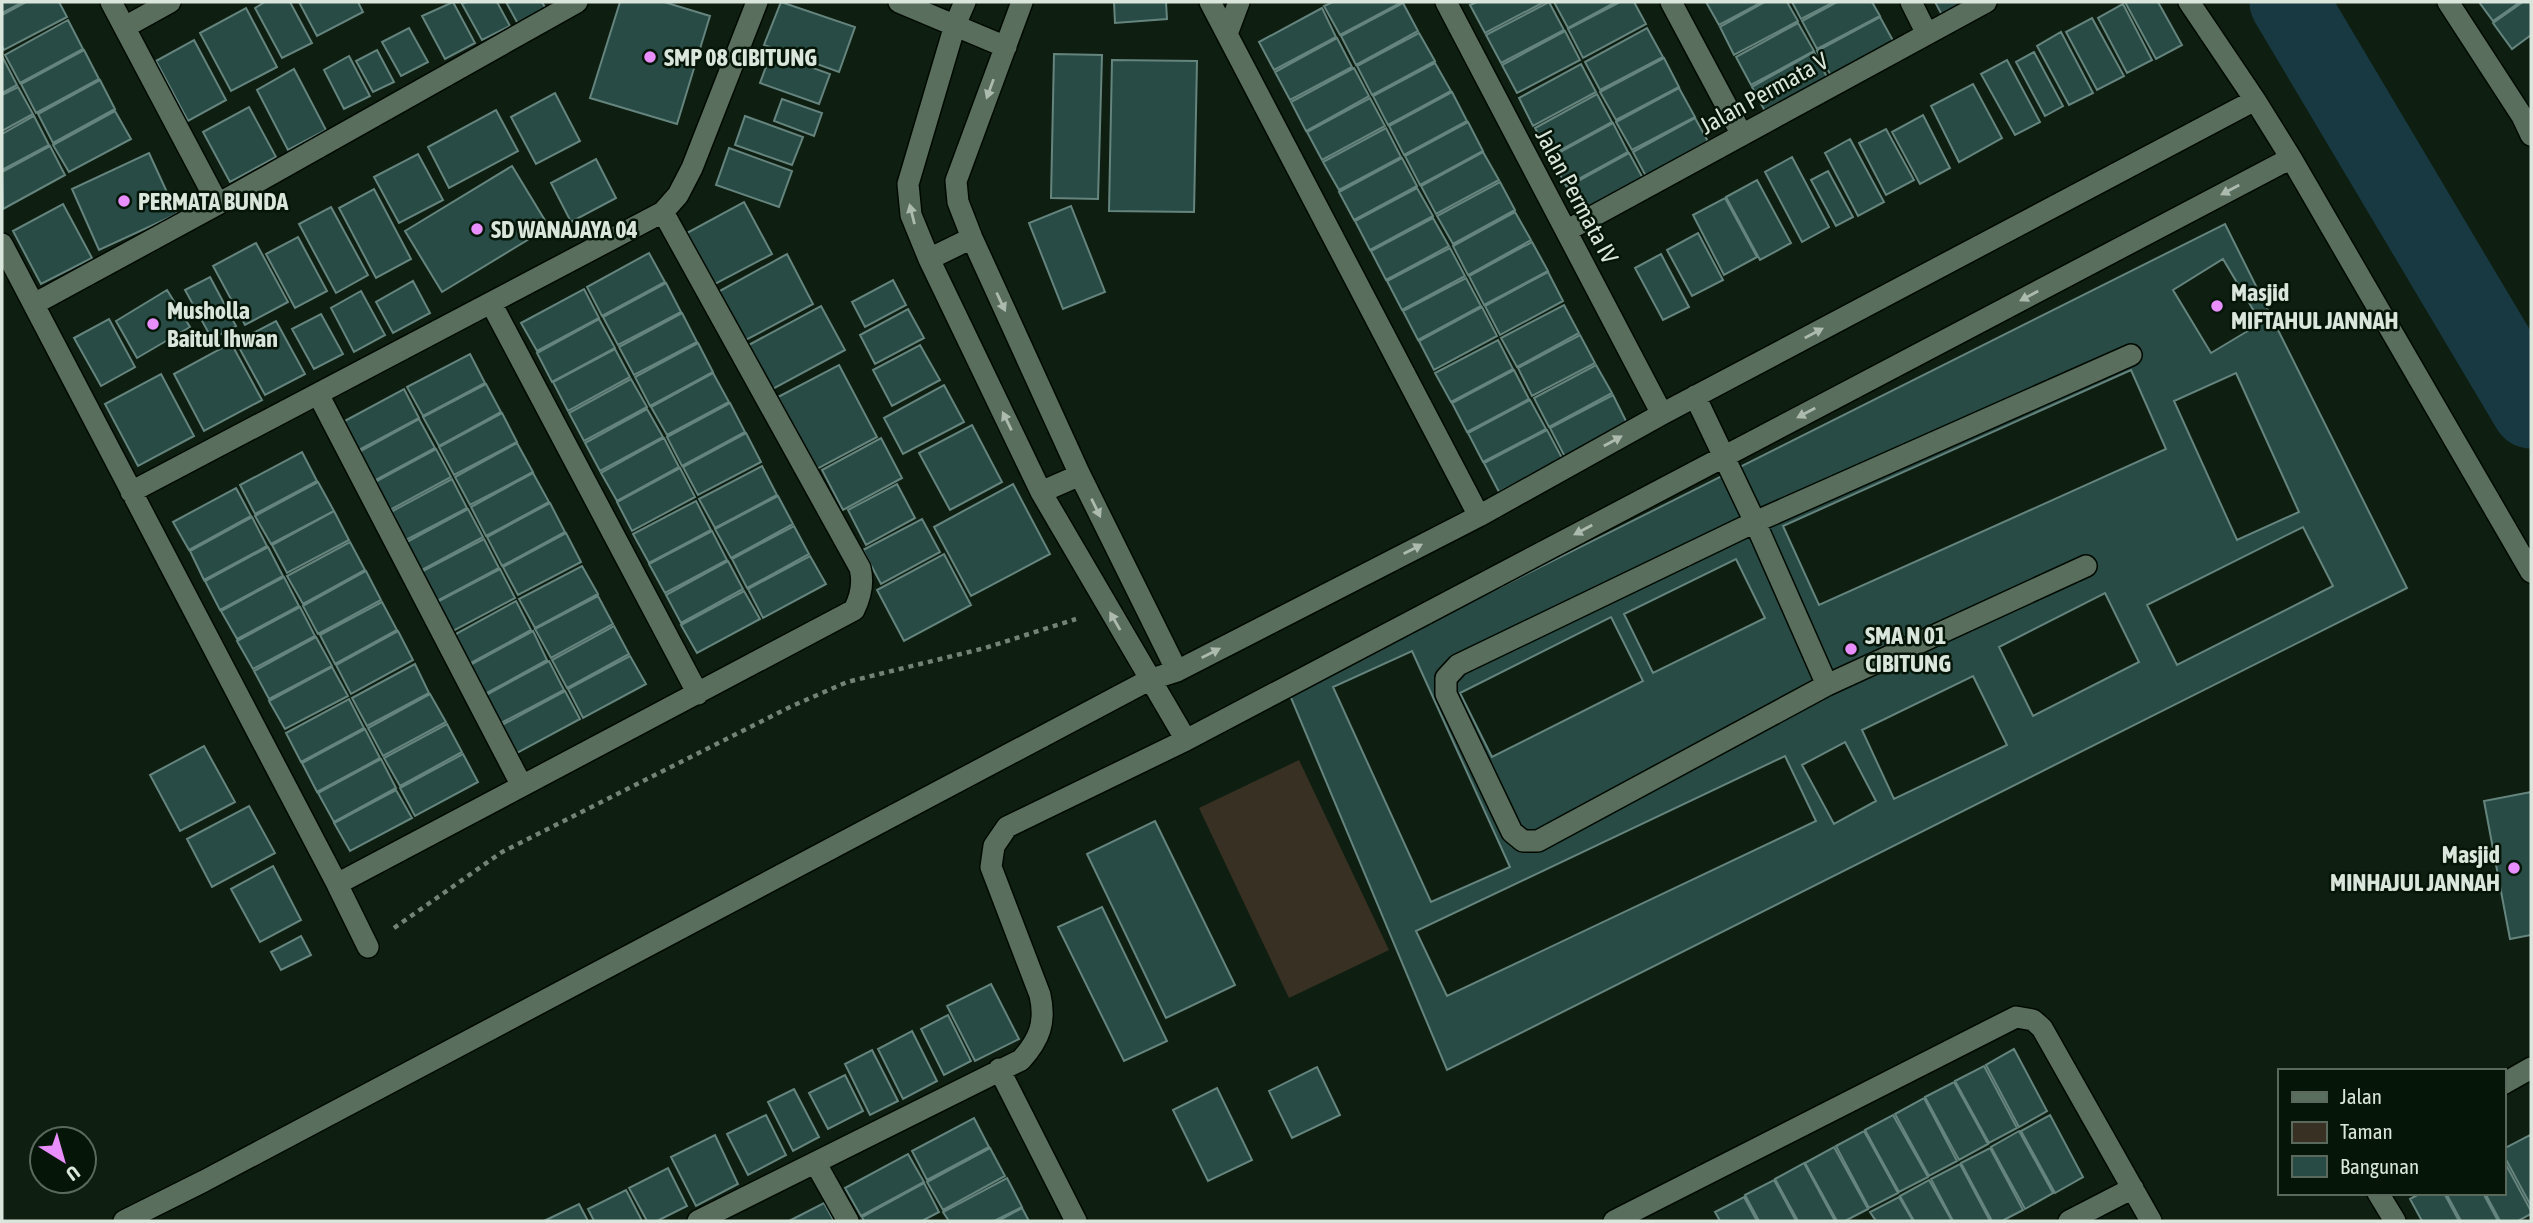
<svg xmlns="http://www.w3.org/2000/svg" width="2533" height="1223" font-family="'Asap Condensed',sans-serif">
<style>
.green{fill:#383022}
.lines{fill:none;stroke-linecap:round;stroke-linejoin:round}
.river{stroke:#183942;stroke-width:79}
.building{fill:#284b45;stroke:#65847e;stroke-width:2;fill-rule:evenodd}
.minor-casing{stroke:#000901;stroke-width:24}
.path{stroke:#758377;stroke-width:4.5;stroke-dasharray:5 5;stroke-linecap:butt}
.minor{stroke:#596e5c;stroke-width:21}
.oneway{fill:#adbbaf}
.poi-dot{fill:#e88eff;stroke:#051608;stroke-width:2.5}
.labels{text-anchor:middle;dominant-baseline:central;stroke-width:5;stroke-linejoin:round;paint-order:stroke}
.poi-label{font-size:24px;font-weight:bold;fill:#dae5db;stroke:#051608;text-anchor:start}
.street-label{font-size:24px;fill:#dae5db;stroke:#051608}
</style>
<rect width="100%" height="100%" fill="#0e1f11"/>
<path class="green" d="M1299 760 1389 950 1289 998 1199 808Z"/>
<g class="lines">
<path class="river" d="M2289 2 2531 409"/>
</g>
<path class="building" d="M2 2H23L2 13Z
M26 2H59L67 17 4 50 2 46V15Z
M265 2H290L312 43 282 58 255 8Z
M299 2H358L363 12 317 36Z
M453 2 475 43 445 59 422 16Z
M466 2H497L510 26 482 40 462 4Z
M506 2H542L546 9 518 24Z
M620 2H664L710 16 677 124 590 98Z
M781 2 855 27 839 72 764 45Z
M1114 2H1166L1167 19 1115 23Z
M1333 2H1402L1340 35 1324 6Z
M1477 2H1544L1485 33 1470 5Z
M1549 2 1564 30 1501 63 1486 35Z
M1554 2H1616L1568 28Z
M1620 2H1634L1646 24 1583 58 1568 29Z
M1706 2H1762L1719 25Z
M1765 2H1787L1798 21 1734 55 1720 27Z
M1792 2H1834L1801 19Z
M1837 2H1872L1880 16 1817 49 1802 21Z
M1935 2H1972L1943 17Z
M2125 2H2158L2182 45 2156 59Z
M2479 2H2520L2493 21Z
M2523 2H2531V35L2512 49 2493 23Z
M1403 3 1418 31 1356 65 1341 36Z
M2123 4 2152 60 2127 73 2098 18Z
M246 8 277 67 231 91 200 33Z
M1322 8 1336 37 1274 70 1259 42Z
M1880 17 1896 46 1833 79 1817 51Z
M2092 18 2124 76 2097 90 2066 32Z
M68 20 83 49 20 83 5 55Z
M1798 23 1814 51 1751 85 1736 57Z
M409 28 428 62 401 76 382 42Z
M1647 28 1663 57 1600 90 1585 62Z
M1565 31 1580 60 1517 93 1502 65Z
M2061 32 2093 93 2069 105 2037 46Z
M1419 33 1435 61 1372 95 1357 66Z
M1337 38 1352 67 1290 100 1275 72Z
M194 40 226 100 188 121 156 61Z
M84 50 99 79 36 113 21 84Z
M377 50 394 82 373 92 356 61Z
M1814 52 1829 81 1767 115 1752 87Z
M2034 52 2063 106 2045 116 2016 62Z
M771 53 830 74 819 104 760 83Z
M1054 54 1102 55 1098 199 1051 198Z
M2 56 17 85 2 93Z
M349 56 370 96 344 109 324 70Z
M1664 58 1679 87 1616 120 1600 92Z
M1112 60 1197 61 1194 212 1109 211Z
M2007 60 2040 122 2015 135 1981 74Z
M1435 63 1451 91 1388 125 1373 96Z
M1581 64 1596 92 1533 126 1519 98Z
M1354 68 1369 96 1306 131 1291 102Z
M294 69 326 130 288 150 257 90Z
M100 80 115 109 53 143 38 114Z
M1973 84 2002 138 1959 162 1931 106Z
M18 87 33 114 2 131V95Z
M1679 88 1695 117 1632 150 1616 122Z
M1452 92 1467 121 1404 155 1389 126Z
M555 93 580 141 536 164 511 117Z
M1597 94 1612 122 1550 156 1535 128Z
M1370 98 1385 126 1322 160 1307 132Z
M782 99 822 113 814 136 774 121Z
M249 107 276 157 230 182 203 132Z
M496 110 518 151 449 188 428 147Z
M115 111 131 139 69 172 53 145Z
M1923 115 1950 168 1920 184 1892 132Z
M34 116 49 145 2 170V134Z
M745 116 803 137 792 165 735 145Z
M1695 118 1711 147 1648 180 1633 152Z
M1468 122 1483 151 1420 185 1405 156Z
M1613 123 1628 152 1566 186 1551 157Z
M1386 128 1401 157 1339 190 1323 162Z
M1886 129 1914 180 1886 195 1859 143Z
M1850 139 1884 202 1858 216 1825 153Z
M50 146 65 175 3 209 2 172Z
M729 148 792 171 779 207 716 185Z
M1483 152 1499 180 1436 214 1421 186Z
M149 153 177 214 99 250 72 189Z
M1629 153 1645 182 1582 216 1567 187Z
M418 154 443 200 399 223 374 177Z
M1792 157 1829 227 1802 242 1765 172Z
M1402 158 1417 186 1354 220 1339 192Z
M596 159 616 198 571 222 551 183Z
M512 166 549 227 442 292 405 231Z
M1828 171 1853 217 1836 226 1811 180Z
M1757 180 1791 243 1760 260 1726 197Z
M1500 182 1515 210 1453 244 1437 216Z
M1417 188 1433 216 1370 250 1355 221Z
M374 189 411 259 376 278 339 208Z
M1725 198 1757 257 1724 275 1693 215Z
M744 202 772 254 715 284 687 233Z
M63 204 92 258 41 284 13 231Z
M1071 206 1105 292 1063 309 1029 223Z
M331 207 368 275 336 293 299 224Z
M1515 212 1531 240 1468 275 1453 246Z
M1433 218 1449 246 1386 280 1371 251Z
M2225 224 2407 588 1447 1070 1289 693ZM2223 259 2261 323 2211 353 2173 290ZM2131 370 2166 449 1819 605 1783 526ZM2236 373 2299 512 2237 540 2174 401ZM2303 527 2333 586 2177 665 2147 605ZM1736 559 1765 618 1653 673 1624 614ZM2105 593 2139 662 2033 716 1999 647ZM1611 617 1643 681 1492 757 1460 693ZM1412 651 1510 867 1431 902 1333 687ZM1973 676 2007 745 1894 799 1862 730ZM1845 742 1876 801 1834 824 1802 765ZM1785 756 1816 821 1447 996 1416 931Z
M1698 233 1723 280 1692 296 1667 250Z
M298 237 327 291 295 308 266 254Z
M1532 242 1548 271 1484 305 1469 276Z
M256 243 288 302 245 325 213 266Z
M1450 248 1465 276 1402 310 1387 281Z
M649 253 665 282 602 316 587 287Z
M787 254 813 304 744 341 718 292Z
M1661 254 1689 307 1663 320 1635 268Z
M1548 272 1563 301 1500 335 1485 306Z
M210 277 236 326 212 339 185 290Z
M1466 278 1481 306 1418 340 1403 311Z
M893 280 906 305 865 327 852 302Z
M413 281 430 313 393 333 376 302Z
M666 283 681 312 618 345 603 317Z
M584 289 599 318 537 351 521 323Z
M167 290 190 327 137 358 116 321Z
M361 291 385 335 354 352 331 308Z
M1564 305 1579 333 1517 367 1501 338Z
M821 306 845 350 769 391 745 347Z
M1482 307 1497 336 1434 370 1419 341Z
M908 309 924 338 875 364 860 335Z
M682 313 697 342 634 375 619 347Z
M321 314 343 354 314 369 292 329Z
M109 319 135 367 101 386 74 338Z
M599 319 615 348 552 382 537 353Z
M276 321 305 374 265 395 236 342Z
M1580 335 1595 363 1532 396 1518 368Z
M1498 340 1513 369 1451 402 1435 373Z
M231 343 262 400 204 431 174 374Z
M698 343 713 372 650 406 635 377Z
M920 345 940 380 892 406 873 370Z
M615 349 630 377 568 411 553 382Z
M470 354 485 383 423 416 407 387Z
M839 365 877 437 817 469 778 397Z
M1596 365 1612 393 1549 427 1534 398Z
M1514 370 1529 399 1467 432 1452 403Z
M713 373 729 402 667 435 651 407Z
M161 374 194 436 138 466 105 404Z
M631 379 647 407 584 441 569 413Z
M486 384 501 412 439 446 423 417Z
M944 385 964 422 903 454 884 418Z
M404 389 419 418 357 451 341 423Z
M1613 395 1627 423 1565 457 1550 428Z
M1530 400 1546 429 1483 462 1468 433Z
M730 403 745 432 682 466 667 437Z
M647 409 663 437 600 471 585 443Z
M502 413 517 442 454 475 439 447Z
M419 419 435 448 372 482 357 453Z
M972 425 1002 482 950 510 919 453Z
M1547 430 1562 458 1499 492 1484 463Z
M746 433 761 462 698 495 683 467Z
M664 438 679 467 617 501 601 473Z
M881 438 902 478 843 510 822 470Z
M517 443 533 472 470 505 455 477Z
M436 449 451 477 388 511 373 483Z
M302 452 317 481 255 514 240 485Z
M762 466 777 495 715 528 699 499Z
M680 468 695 497 632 531 617 502Z
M533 473 549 502 486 536 471 507Z
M452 479 467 508 404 541 389 513Z
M318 482 334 511 271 544 255 516Z
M897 484 915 518 866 545 848 510Z
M1013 484 1050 554 971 596 934 527Z
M236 488 251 516 189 550 173 522Z
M778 496 793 524 731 558 715 529Z
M696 501 711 530 649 563 633 534Z
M550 503 565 532 502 566 487 537Z
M468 509 483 537 420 571 405 543Z
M334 511 349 540 287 573 272 545Z
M252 517 267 546 204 580 190 551Z
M922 519 940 552 881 584 863 550Z
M794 526 809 554 747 588 732 559Z
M712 531 727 560 665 593 649 564Z
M566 533 581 562 518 595 503 567Z
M484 539 499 568 437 601 421 572Z
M350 542 365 570 303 604 287 576Z
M268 547 283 576 220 610 205 581Z
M944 554 971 605 904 641 877 590Z
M810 556 826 584 763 618 748 589Z
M728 561 743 589 681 623 666 595Z
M582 566 598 594 535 628 519 599Z
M500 569 515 598 453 631 437 602Z
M366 571 381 600 318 634 303 606Z
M284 577 299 606 237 639 221 611Z
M744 591 760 619 697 653 681 625Z
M598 596 613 624 551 658 535 629Z
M516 601 531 630 469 664 454 635Z
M382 602 397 630 335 664 320 635Z
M300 607 315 636 253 669 237 641Z
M614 626 629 654 567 688 552 660Z
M398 631 413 660 351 694 336 665Z
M533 631 547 660 485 694 470 665Z
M316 637 332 666 269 699 254 671Z
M630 656 646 684 583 718 568 689Z
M549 661 564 690 501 723 486 695Z
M415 664 429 693 367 726 352 698Z
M332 667 348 696 285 729 269 701Z
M565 691 580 719 517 753 502 725Z
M430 694 446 722 383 756 368 728Z
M349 699 364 728 301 762 286 733Z
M447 724 462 752 400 786 384 758Z
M365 729 380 758 317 792 302 763Z
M204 746 235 802 180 831 150 775Z
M463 754 478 782 415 816 400 788Z
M381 759 396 788 334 822 318 793Z
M396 790 412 818 350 851 334 823Z
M2531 792V935L2510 939 2484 801Z
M249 806 275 853 212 887 187 839Z
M1155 821 1235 985 1166 1018 1087 854Z
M273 866 301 920 260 942 231 889Z
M1102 907 1167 1041 1124 1061 1058 927Z
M301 936 311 955 281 970 271 952Z
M991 984 1019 1039 975 1061 947 1006Z
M948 1015 971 1061 944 1075 921 1029Z
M912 1031 937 1081 903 1099 878 1049Z
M2014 1049 2047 1111 2019 1127 1986 1065Z
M872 1050 898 1101 870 1115 845 1064Z
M1984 1066 2017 1128 1989 1143 1955 1081Z
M1317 1067 1340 1115 1292 1138 1269 1091Z
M845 1075 863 1111 828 1129 809 1093Z
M1954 1082 1988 1144 1959 1160 1925 1097Z
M1217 1088 1252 1160 1208 1181 1173 1110Z
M794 1089 819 1137 793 1151 768 1102Z
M1924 1098 1957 1161 1929 1176 1895 1114Z
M766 1115 786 1155 748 1175 727 1134Z
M1893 1115 1928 1177 1899 1192 1865 1130Z
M2050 1115 2083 1177 2055 1193 2021 1131Z
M974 1118 989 1147 927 1180 912 1151Z
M1864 1131 1898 1193 1869 1208 1836 1146Z
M2019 1131 2053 1193 2025 1209 1991 1147Z
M715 1135 738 1184 696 1206 671 1157Z
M2530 1135 2531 1137V1206L2503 1154V1149Z
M1834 1147 1868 1209 1845 1221H1837L1805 1163Z
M990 1148 1005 1176 943 1210 927 1182Z
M1990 1148 2023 1210 2002 1221H1992L1961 1163Z
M908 1154 924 1182 861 1216 845 1188Z
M2503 1159 2531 1211V1214L2518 1221H2500L2485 1193H2503Z
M1804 1163 1835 1221H1798L1775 1179Z
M1960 1164 1990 1221H1953L1931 1179Z
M668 1168 687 1206 657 1221H647L629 1188Z
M1007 1178 1022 1207 994 1221H949L943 1212Z
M1774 1180 1796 1221H1759L1745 1195Z
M1929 1180 1952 1221H1914L1900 1196Z
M924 1183 939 1212 922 1221H864L862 1217Z
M626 1190 642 1221H594L588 1209Z
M2421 1193H2444L2459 1221H2422L2410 1199Z
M2446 1193H2483L2498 1221H2461Z
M1744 1197 1757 1221H1720L1715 1212Z
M1899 1197 1913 1221H1876L1870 1212Z
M824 1203 834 1221H789Z
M579 1204 588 1221H544Z
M1022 1208 1029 1221H998Z"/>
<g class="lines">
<defs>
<path id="minor" d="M111 2 218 204
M899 2 1006 47
M965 2 955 25 908 184 911 215 929 259 1041 492 1186 740
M1022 2 956 181 958 202 972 238 1080 475 1177 671
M1210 2 1479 516
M1446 2 1662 414
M1671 2 1742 135
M1911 2 1927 34
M2189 2 2255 100 2291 158 2531 572
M2448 2 2522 116 2531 135
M125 27 170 2
M1227 34 1239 2
M1566 231 1986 2
M2 244 337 884 368 947
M929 259 972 238
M491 303 698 694
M34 304 218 204 577 2
M318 394 522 786
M1695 396 1755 522 2131 355
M131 492 663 212 678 195 692 168 757 2
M1041 492 1080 475
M1755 522 1827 685 1538 841H1523L1512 832 1446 694V678L1458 665Z
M1827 685 2086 566
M337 884 854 610C861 596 864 583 860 568L663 212
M999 1069 1076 1221
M2503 1084 2531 1068
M816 1164 848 1221
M2378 1193 2395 1221
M124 1221 204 1181 1149 680 1177 671 1479 516 1662 414 2255 100
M698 1221 1021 1060C1040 1039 1046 1022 1040 995L991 867 994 846 1007 827 1186 740 2291 158
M1614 1221 2016 1017 2033 1020 2042 1028 2151 1221
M2069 1221 2133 1188"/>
</defs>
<use href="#minor" class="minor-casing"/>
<path class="path" d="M394 928 502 852 792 706 847 682 985 648 1076 619"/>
<use href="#minor" class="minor"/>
</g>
<defs><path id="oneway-solid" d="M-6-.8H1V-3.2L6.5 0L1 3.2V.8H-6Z" transform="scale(1.75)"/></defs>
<g class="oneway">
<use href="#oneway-solid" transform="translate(990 89) rotate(110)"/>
<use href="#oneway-solid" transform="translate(2230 190) rotate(152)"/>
<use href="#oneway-solid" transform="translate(912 214) rotate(-104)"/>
<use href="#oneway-solid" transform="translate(2029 296) rotate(152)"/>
<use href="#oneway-solid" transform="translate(1001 302) rotate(65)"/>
<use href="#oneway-solid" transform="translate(1814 333) rotate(-28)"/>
<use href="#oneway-solid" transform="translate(1806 413) rotate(152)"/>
<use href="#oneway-solid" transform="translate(1007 421) rotate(-116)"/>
<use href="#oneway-solid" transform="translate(1613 441) rotate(-29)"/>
<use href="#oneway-solid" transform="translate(1096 508) rotate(64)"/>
<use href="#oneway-solid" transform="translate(1583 530) rotate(152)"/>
<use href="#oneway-solid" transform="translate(1413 549) rotate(-27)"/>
<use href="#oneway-solid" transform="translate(1115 621) rotate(-120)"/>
<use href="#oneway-solid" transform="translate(1211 653) rotate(-27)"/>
</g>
<g class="poi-dot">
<circle cx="650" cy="57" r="7"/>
<circle cx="124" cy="201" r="7"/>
<circle cx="477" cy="229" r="7"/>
<circle cx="2217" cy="306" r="7"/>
<circle cx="153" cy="324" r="7"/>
<circle cx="1851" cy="649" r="7"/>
<circle cx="2514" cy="868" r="7"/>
</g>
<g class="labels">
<g class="poi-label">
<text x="664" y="57">SMP 08 CIBITUNG</text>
<text x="138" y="201">PERMATA BUNDA</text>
<text x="491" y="229">SD WANAJAYA 04</text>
<text x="2231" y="292">Masjid<tspan x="2231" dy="28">MIFTAHUL JANNAH</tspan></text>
<text x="167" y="310">Musholla<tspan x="167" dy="28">Baitul Ihwan</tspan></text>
<text x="1865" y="635">SMA N 01<tspan x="1865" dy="28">CIBITUNG</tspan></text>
<text x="2500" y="854" text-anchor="end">Masjid<tspan x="2500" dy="28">MINHAJUL JANNAH</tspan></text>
</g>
<g class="street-label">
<text transform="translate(1764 93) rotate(-29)">Jalan Permata V</text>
<text transform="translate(1577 196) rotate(62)">Jalan Permata IV</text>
</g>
</g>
<rect width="2533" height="1223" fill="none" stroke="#dae5db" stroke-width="7"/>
<rect x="2278" y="1069" width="228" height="126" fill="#051608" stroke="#5a695c" stroke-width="2"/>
<rect x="2292" y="1092" width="35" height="10" fill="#596e5c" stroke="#5a695c" stroke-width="2"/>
<text x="2340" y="1104" font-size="21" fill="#dae5db">Jalan</text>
<rect x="2292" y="1122" width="35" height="21" fill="#383022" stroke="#5a695c" stroke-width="2"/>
<text x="2340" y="1139" font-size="21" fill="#dae5db">Taman</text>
<rect x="2292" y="1156" width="35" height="21" fill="#284b45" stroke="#5a695c" stroke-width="2"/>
<text x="2340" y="1174" font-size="21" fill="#dae5db">Bangunan</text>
<g transform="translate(63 1160) rotate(143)"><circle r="33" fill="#051608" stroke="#5a695c" stroke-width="2"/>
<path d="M0-5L12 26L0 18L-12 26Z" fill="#e88eff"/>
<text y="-10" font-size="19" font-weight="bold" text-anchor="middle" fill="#dae5db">U</text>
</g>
</svg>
